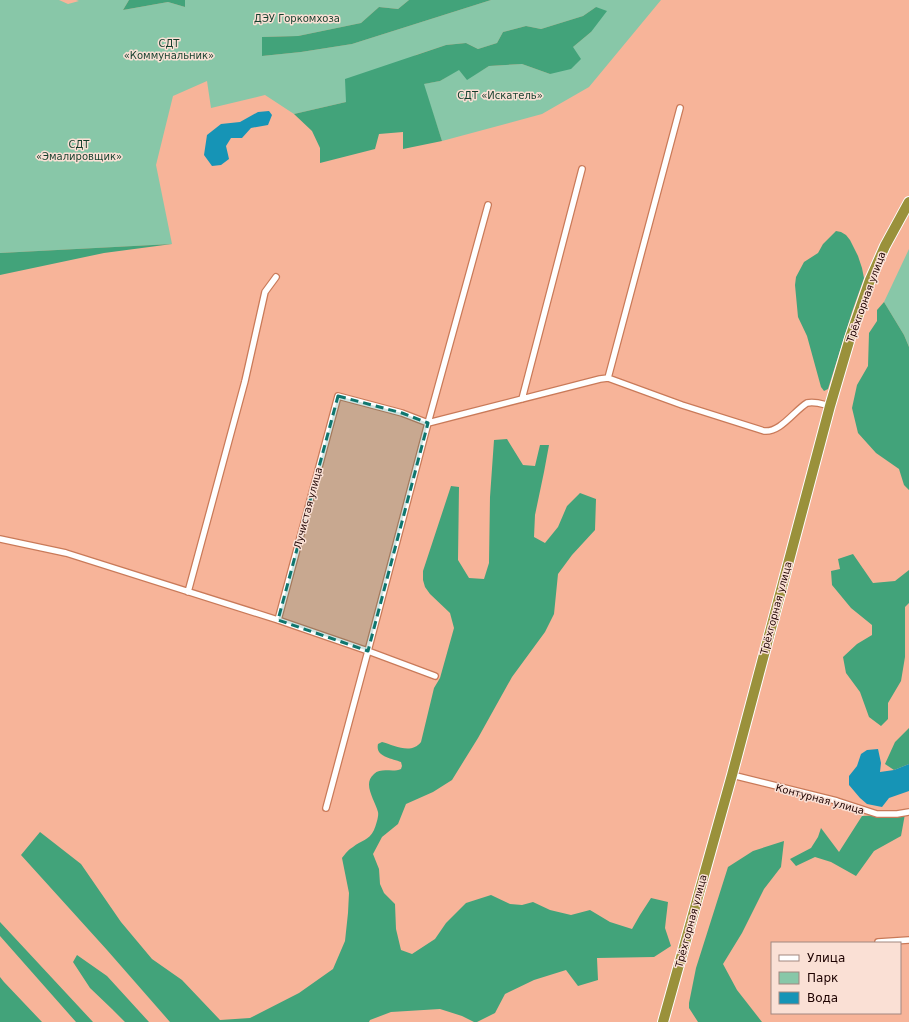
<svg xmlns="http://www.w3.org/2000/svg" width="909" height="1022" font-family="'DejaVu Sans',sans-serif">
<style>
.green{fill:#88c7a8}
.forest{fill:#42a37a}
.water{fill:#1694b6}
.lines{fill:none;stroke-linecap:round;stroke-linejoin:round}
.street-casing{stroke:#c97a59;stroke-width:8}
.highway-casing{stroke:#fff;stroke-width:12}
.street{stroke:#fff;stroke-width:5.5}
.highway{stroke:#9a913b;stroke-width:10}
.marked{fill:#0f766e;fill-opacity:0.2;stroke:#0f766e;stroke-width:3;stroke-dasharray:8 5;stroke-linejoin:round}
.labels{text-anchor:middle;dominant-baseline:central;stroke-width:3;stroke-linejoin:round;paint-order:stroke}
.park-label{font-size:10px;fill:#143e2c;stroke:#fae0d5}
.street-label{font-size:10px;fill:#1d0200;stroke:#fae0d5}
</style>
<rect width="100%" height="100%" fill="#f7b499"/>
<path class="green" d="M0 0H59L68 4 79 1 76 0H129L123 10 168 2 185 7V0H409L398 9 379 7 361 23 298 36 262 37V56L301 52 352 44 491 0H661L589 87 542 114 442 141 423 84 440 81 459 69 467 79 489 66 522 64 550 74 573 47 591 32 596 7 583 16 541 29 526 26 503 32 497 43 478 49 466 43 446 45 416 55 346 102 294 114 265 95 211 108 207 81 173 96 156 165 172 244 0 253Z
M909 249V347L904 335 884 302Z"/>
<path class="forest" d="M129 0H185V7L168 2 123 10Z
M409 0H491L352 44 301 52 262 56V37L298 36 361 23 379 7 398 9Z
M596 7 607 11 591 32 573 47 581 59 571 69 550 74 522 64 489 66 467 80 459 70 440 81 424 84 442 141 403 149V132L379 134 375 149 320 163V148L312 131 294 114 346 102 345 79 446 45 466 43 478 49 497 43 503 32 526 26 541 29 583 16Z
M836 231 841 232 846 235 850 240 858 256 862 268 864 278 852 312 828 389 824 391 821 387 807 336 798 317 795 285 796 277 804 262 818 253 823 244Z
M172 244 104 253 0 275V253Z
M884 302 904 335 909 347V490L904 485 899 469 876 453 858 433 852 408 857 385 868 366 869 333 877 321V310Z
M507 439 523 465 535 466 540 445H549L544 472 535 515 534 537 545 543 558 527 567 506 580 493 596 499 595 530 572 555 558 574 554 614 545 632 512 677 478 738 452 780 433 792 406 804 398 824 382 837 373 854 379 869 380 884 384 893 395 904 396 929 401 950 412 954 435 939 446 923 466 903 491 895 510 904 522 905 533 902 550 910 571 915 590 910 610 922 632 929 640 915 651 898 668 902 666 919 665 928 671 946 654 957 597 958 598 980 578 986 566 970 534 980 505 994 495 1013 477 1022H474L462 1016 440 1009 391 1012 370 1020 369 1022H170L107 950 21 855 40 832 81 864 121 922 152 959 182 980 220 1020 250 1018 299 993 333 969 345 941 348 913 349 893 342 858C345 854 349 849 353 847 361 840 369 841 374 830 376 825 379 816 378 812 375 800 362 784 374 774 381 767 393 773 401 769L402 766 401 762C392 758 375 757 378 744L382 742C394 745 411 755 421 742L434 688 440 678 454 628 450 613 430 594 425 587 423 580V571L451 486 459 487 458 560 469 578 484 579 489 563 490 497 494 440Z
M853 554 873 583 895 581 909 570V603L905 607V657L901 681 888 703V719L881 726 869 717 860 692 846 673 843 657 857 644 872 635V625L851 608 832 585 831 571 840 569 838 559Z
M909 728V764L894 770 885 764 895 742Z
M905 814 901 836 874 851 856 876 831 862 815 857 796 866 790 859 811 848 818 837 821 828 839 852 862 816Z
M784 841 781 867 764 889 742 933 723 964 737 990 762 1022H698L689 1008V1003L696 968 728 867 753 851Z
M0 922 93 1022H76L0 936Z
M77 955 107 976 149 1022H125L112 1009 90 988 73 962Z
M0 977 4 982 42 1022H0Z"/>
<path class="water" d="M269 111 272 115 268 125 251 128 242 138H231L226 146 229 159 221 165 212 166 204 155 207 135 221 124 240 122 258 112Z
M878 749 881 763 880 772 894 770 909 764V791L889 798 882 807 867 804 860 798 849 785V776L857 766 861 754 867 750Z"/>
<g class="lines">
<defs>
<path id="street" d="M608 378 680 108
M522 399 582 169
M0 539 66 553 278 620 368 651 428 423 488 205
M188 592 245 381 265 292 276 277
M278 620 338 396 402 413 428 423 600 379 608 378 682 405 764 431C780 433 794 411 807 403 815 401 822 404 830 406
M732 775 837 801 877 814H897L909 812
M326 808 368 651 435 676
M878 942 909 940"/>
<path id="highway" d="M663 1022 732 775 830 406 850 338 870 280 885 246 909 202"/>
</defs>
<use href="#street" class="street-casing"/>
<use href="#highway" class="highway-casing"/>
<use href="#street" class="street"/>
<use href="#highway" class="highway"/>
</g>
<path class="marked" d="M338 396 402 413 428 423 368 651 278 620Z"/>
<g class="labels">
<g class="park-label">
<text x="297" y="18">ДЭУ Горкомхоза</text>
<text x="169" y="43">СДТ<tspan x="169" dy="12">«Коммунальник»</tspan></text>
<text x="500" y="95">СДТ «Искатель»</text>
<text x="79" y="144">СДТ<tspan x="79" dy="12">«Эмалировщик»</tspan></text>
</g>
<g class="street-label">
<text transform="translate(866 297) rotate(-70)">Трёхгорная улица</text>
<text transform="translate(308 508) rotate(-75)">Лучистая улица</text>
<text transform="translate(776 608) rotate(-75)">Трёхгорная улица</text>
<text transform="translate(820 799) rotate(15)">Контурная улица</text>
<text transform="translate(691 921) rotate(-75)">Трёхгорная улица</text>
</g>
</g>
<rect x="771" y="942" width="130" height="72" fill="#fae0d5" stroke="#a28780"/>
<rect x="779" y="955" width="20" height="6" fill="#ffffff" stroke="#a28780"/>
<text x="807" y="962" font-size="12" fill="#1d0200">Улица</text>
<rect x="779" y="972" width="20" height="12" fill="#88c7a8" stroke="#a28780"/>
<text x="807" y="982" font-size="12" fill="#1d0200">Парк</text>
<rect x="779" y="992" width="20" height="12" fill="#1694b6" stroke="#a28780"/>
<text x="807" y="1002" font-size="12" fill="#1d0200">Вода</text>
</svg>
